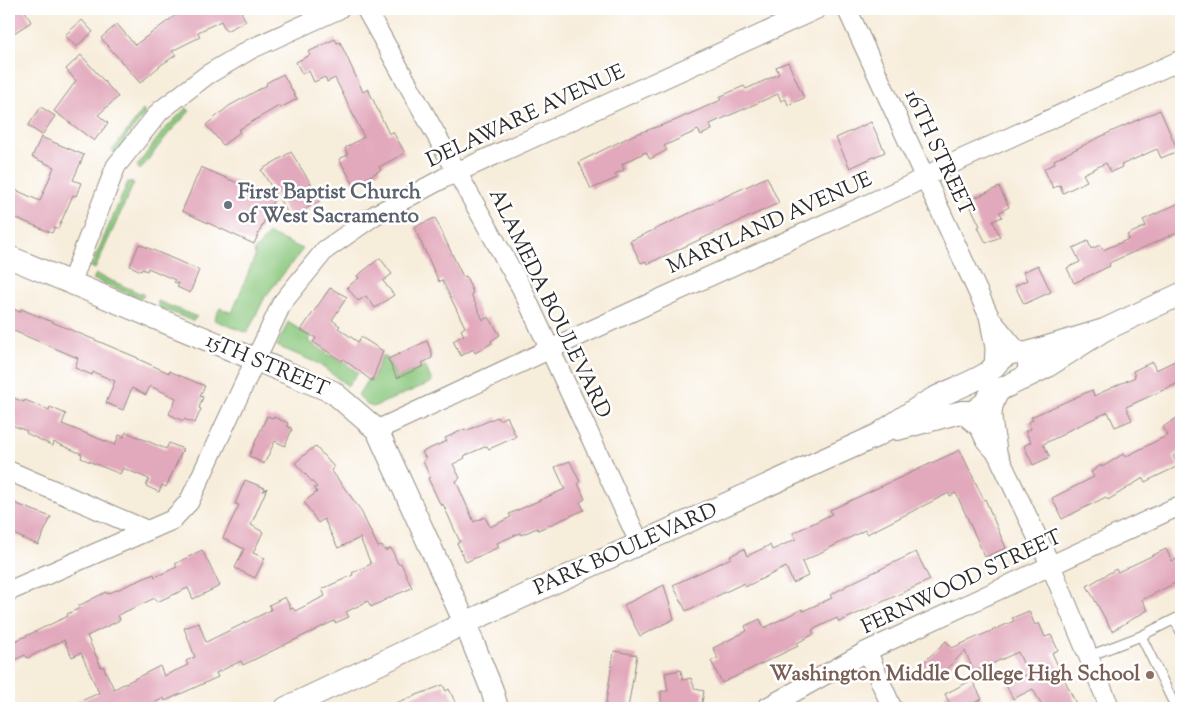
<svg xmlns="http://www.w3.org/2000/svg" width="1190" height="717" font-family="'Sorts Mill Goudy',serif">
<style>
.green{fill:#8ac77d;stroke:#5a7954}
.building{fill:#e2a8bb}
.lines{fill:none;stroke-linecap:round;stroke-linejoin:round}
.service-casing{stroke:#918c83;stroke-width:11}
.minor-casing{stroke:#918c83;stroke-width:21}
.tertiary-casing{stroke:#918c83;stroke-width:24}
.service{stroke:#fff;stroke-width:9}
.minor{stroke:#fff;stroke-width:19}
.tertiary{stroke:#fff;stroke-width:22}
.worship-dot{fill:#6b7280;stroke:#fff;stroke-width:2}
.education-dot{fill:#8d6e63;stroke:#fff;stroke-width:2}
.labels{text-anchor:middle;dominant-baseline:central;stroke-width:5;stroke-linejoin:round;paint-order:stroke}
.street-label{font-size:21px;fill:#2b2b2b;stroke:#fff}
.worship-label{font-size:21px;font-weight:bold;fill:#5b616d;stroke:#fff;text-anchor:start}
.education-label{font-size:21px;font-weight:bold;fill:#785e54;stroke:#fff;text-anchor:end}
</style>
<rect width="100%" height="100%" fill="#fff"/>
<filter id="ink" filterUnits="userSpaceOnUse"><feTurbulence type="fractalNoise" baseFrequency=".02" numOctaves="2"/><feDisplacementMap in="SourceGraphic" scale="10" xChannelSelector="R" yChannelSelector="G"/><feConvolveMatrix kernelMatrix="1 2 1 2 8 2 1 2 1" color-interpolation-filters="sRGB"/></filter>
<filter id="wash" filterUnits="userSpaceOnUse"><feTurbulence type="fractalNoise" baseFrequency=".0096" numOctaves="4" result="noise"/><feDisplacementMap in="SourceGraphic" scale="20" xChannelSelector="R" yChannelSelector="G"/><feGaussianBlur stdDeviation="1.12" result="paint"/><feColorMatrix in="noise" values="0 0 0 0 0 0 0 0 0 0 0 0 0 0 0 0 0 1.4 0 .05"/><feComposite in="paint" operator="in"/></filter>
<g filter="url(#wash)">
<rect width="100%" height="100%" fill="#f7eddb"/>
<path class="green" d="M186 108 190 111 168 134 140 170 137 166 164 130Z
M143 110 145 114 127 136 116 153 112 151Z
M128 182 134 183 95 269 91 267Z
M269 234 303 249 265 297 247 333 214 320 220 308 232 313 255 256 254 251Z
M96 274 144 295 141 299 93 279Z
M158 301 197 317 193 321 158 307Z
M288 322 311 337 308 341 342 363 344 362 358 373 348 386 317 363 277 346Z
M382 356H386L397 378 425 365 432 382 373 407 367 405 358 395 368 379 372 381Z"/>
<g id="blocks">
<path class="building" d="M9 9H24L31 22 14 33 9 23Z
M189 9H247L241 12 246 21 226 31 221 21 198 32 200 37 172 51 176 55 161 65 140 83 101 38 117 24 135 45 176 15Z
M82 20 93 32 76 47 65 35Z
M335 39 337 43 340 42 363 92 368 89 389 134 393 132 405 153 379 167 381 170 354 185 339 159 348 155 345 148 364 137 335 78 327 82 325 77 314 82 309 71 302 74 296 62 310 55 308 52Z
M81 55 118 97 98 115 108 123 94 141 54 111 76 81 66 69Z
M788 62 804 98 788 105 786 99 781 101 778 94 710 124 712 130 701 135 698 130 664 146 667 150 650 159 646 152 622 164 624 170 615 174 617 178 591 189 579 162 633 135 674 121 721 100 719 97 744 86 746 89 779 74 776 67Z
M283 74 297 99 280 108 279 106 238 130 240 132 223 145 206 125 229 106 267 85 266 83Z
M41 107 55 116 42 135 28 126Z
M1160 110 1178 151 1161 158 1157 149 1121 165 1122 167 1111 172 1106 163 1083 174 1087 181 1063 193 1060 185 1053 188 1044 169 1055 163 1054 160 1106 134Z
M871 122 885 152 850 168 836 138Z
M41 137 84 155 73 180 81 183 76 196 73 195 58 229 55 227 52 233 9 215V187L40 201 54 167 32 157Z
M291 152 321 200 291 218 261 170Z
M201 167 274 199 254 244 182 211Z
M767 177 779 203 647 264 646 261 641 263 630 241Z
M999 187 1009 207 1000 212 1002 217 993 221 1000 237 986 243 978 227 980 226 968 201Z
M1181 202V231L1109 263 1110 266 1074 283 1067 268 1080 262 1073 248 1088 241 1091 249 1100 245 1103 250 1129 239 1127 235 1146 226 1143 220Z
M435 218 463 277 466 276 473 293 471 294 483 320 489 317 500 335 491 341 492 343 475 353 473 349 461 356 453 341 464 335 461 330 465 327 442 280 439 282 414 227Z
M139 244 199 270 190 293 177 287 179 284 174 282 175 280 148 268 147 271 142 269 141 271 130 266Z
M380 258 392 274 383 281 394 295 375 308 366 296 358 301 347 287 359 278 357 276Z
M1038 265 1051 292 1024 304 1015 286 1027 280 1023 272Z
M330 288 347 297 332 320 340 326 338 328 358 342 361 337 383 351 372 381 343 359 342 361 313 342 316 338 301 330Z
M9 307 20 312 21 309 138 358V359L169 373V371L205 386 200 396 203 397 199 408 201 409 195 423 184 419 183 421 169 414 176 398 150 386 146 395 132 388 123 410 106 403 115 381 93 372 92 375 75 368 78 358 9 329Z
M427 341 432 353V358L422 363 424 366 397 378 388 359Z
M1181 358V382L1126 407 1132 420 1115 427 1108 412 1065 432 1066 433 1043 444 1050 457 1033 465 1024 446 1031 442 1025 431 1031 429 1028 422 1033 420 1031 417 1092 390 1094 396 1135 377 1133 371 1152 362 1156 370Z
M9 396 24 402 25 400 49 410 50 407 66 414 62 424 115 445 119 435 124 437 126 432 166 449 169 443 183 449 166 487 162 485 159 492 146 486 149 479 123 468 120 474 81 458 82 454 54 442 53 446 26 433 27 431 9 424Z
M1181 415V456L1179 452 1173 456 1178 466 1145 482 1143 478 1108 500 1106 497 1062 519 1052 498 1094 477 1091 472 1101 465 1102 467 1123 454 1125 457 1168 435 1163 427Z
M267 416 273 418 274 417 288 423 287 426 292 429 285 446 275 441 264 464 249 456Z
M507 416 516 437 489 449 487 446 464 456 465 458 453 464 460 478 456 481 474 522 485 517 490 527 511 517 509 514 565 489 555 467 570 461 580 482 578 483 585 499 580 502 584 510 538 530 537 528 521 535 520 533 497 543 499 547 466 562 457 543 460 542 443 504 441 506 428 478 430 477 423 461 426 459 422 452 447 441 445 438 465 429 466 431 497 417 499 420Z
M315 446 334 467 331 470 360 509 378 547 382 546 385 551 391 548 398 564 401 563 412 588 395 595 371 607 368 601 346 612 349 617 335 623 334 621 243 665 241 661 216 673 218 677 165 701 164 698 144 708H65L99 693 81 653 72 657 64 640 27 658 25 655 9 663V644L68 616 67 614 80 608 78 606 106 592 107 594 154 574 155 577 177 567 175 564 202 550 220 586 193 599 188 588 157 602 155 598 118 615 120 620 87 636 101 667 103 666 114 689 160 666 164 676 188 665 186 661 195 657 184 628 199 623 206 642 271 610 269 605 285 597 291 609 293 608 295 611 325 596 322 589 353 575 352 573 371 564 360 538 338 548 324 519 318 523 304 502 317 492 314 488 317 487 295 463Z
M960 450 984 500 985 499 1006 548 985 557 956 493 950 496 949 493 867 534 865 530 802 562 808 576 793 583 786 567 745 587 744 583 686 611 673 585 731 558 730 556 744 549 747 556 770 545 772 550 796 539 793 533 832 514 830 510Z
M245 480 265 488 263 492 267 488 251 525 263 532 253 553 265 558 255 578 235 568 244 549 223 538 239 505 235 504Z
M9 501 51 517 38 545 9 532Z
M1166 549 1172 561 1181 557V580L1142 600 1148 610 1112 631 1087 586 1116 569 1118 572Z
M916 552 930 580 839 622 837 618 812 630 814 634 797 643 798 646 722 683 711 661 718 658 713 648 747 631 745 626 760 619 764 628 802 609 803 611 832 598 830 595 845 587V586Z
M664 585 674 619 640 636 624 605Z
M1029 611 1035 625 1039 623 1045 637 1051 635 1058 650 1052 653 1078 708H1043L1033 689 1013 699 1006 685 1028 674 1018 652 974 672 965 651 936 679 922 664 946 641 952 648 1014 621 1012 618Z
M614 651 637 655 628 708H605Z
M681 670 683 680 691 678 695 689 704 691 701 708H661V691H668L665 673Z
M972 680 982 699 974 703 978 708H952L945 694Z
M443 685 446 691 449 689 458 708H383Z"/>
</g>
</g>
<g filter="url(#ink)">
<use href="#blocks" fill-opacity="0" stroke="#918c83" stroke-width="1"/>
<g class="lines">
<defs>
<path id="service" d="M1175 620 1181 632
M1141 636 1176 708
M1089 656 1141 636 1181 616"/>
<path id="minor" d="M366 9 522 289 640 544
M847 9 989 316 995 348 994 369
M71 283 116 166 160 111 207 75 251 49 339 9
M989 317 1017 351
M961 412 980 428 986 441 997 453 1051 566 1110 708
M377 430 550 349 910 185 940 169 1181 60
M997 452C995 428 985 412 1001 390
M9 471 146 530
M9 591 172 520 189 502 282 303 325 250 375 215 444 178 817 9
M867 651 892 708
M766 708 867 651 1181 505"/>
<path id="tertiary" d="M9 257 333 392 377 430 465 623 492 690 497 708
M1024 354 1104 330 1181 294
M898 429 961 412H973L984 404 991 394 1046 367 1104 330
M286 708 465 623 878 435C896 423 914 409 933 399 951 390 969 384 986 374 995 368 999 357 1009 354 1018 350 1023 353 1029 359V372L1022 379"/>
</defs>
<use href="#service" class="service-casing"/>
<use href="#minor" class="minor-casing"/>
<use href="#tertiary" class="tertiary-casing"/>
<use href="#service" class="service"/>
<use href="#minor" class="minor"/>
<use href="#tertiary" class="tertiary"/>
</g>
</g>
<circle class="worship-dot" cx="228" cy="205" r="5"/>
<circle class="education-dot" cx="1150" cy="675" r="5"/>
<g class="labels">
<g class="street-label">
<text transform="translate(526 117) rotate(-25)">DELAWARE AVENUE</text>
<text transform="translate(938 153) rotate(65)">16TH STREET</text>
<text transform="translate(770 224) rotate(-24)">MARYLAND AVENUE</text>
<text transform="translate(549 304) rotate(64)">ALAMEDA BOULEVARD</text>
<text transform="translate(267 366) rotate(23)">15TH STREET</text>
<text transform="translate(626 550) rotate(-24)">PARK BOULEVARD</text>
<text transform="translate(962 583) rotate(-25)">FERNWOOD STREET</text>
</g>
<g class="worship-label">
<text x="238" y="193">First Baptist Church<tspan x="238" dy="24">of West Sacramento</tspan></text>
</g>
<g class="education-label">
<text x="1140" y="675">Washington Middle College High School</text>
</g>
</g>
<rect width="1190" height="717" fill="none" stroke="#fff" stroke-width="30"/>
</svg>
